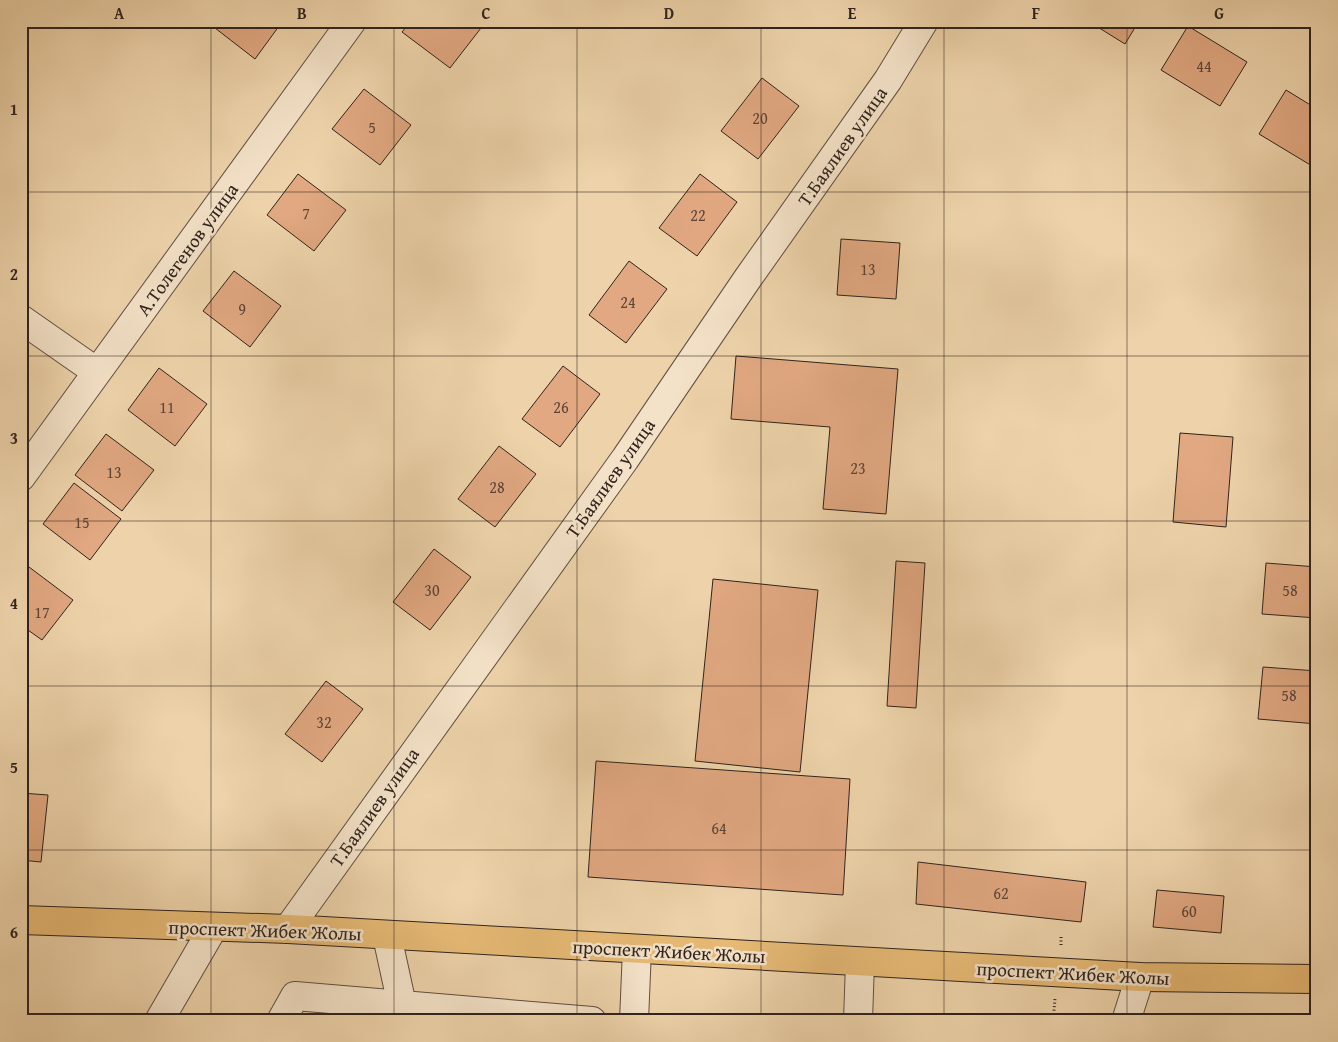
<svg xmlns="http://www.w3.org/2000/svg" width="1338" height="1042" font-family="'Gentium Book Plus',serif">
<style>
.building{fill:#e1a881;stroke:#2f231e}
.lines{fill:none;stroke-linecap:round;stroke-linejoin:round}
.minor-casing{stroke:#5f4f41;stroke-width:30}
.major-casing{stroke:#2f231e;stroke-width:30}
.path{stroke:#2f231e;stroke-width:3;stroke-dasharray:1 2.5;stroke-linecap:butt}
.minor{stroke:#f4e2c8;stroke-width:28}
.major{stroke:#e7ba75;stroke-width:28}
.grid{fill:none;stroke:#2f231e;stroke-width:1;stroke-opacity:0.55}
.labels{text-anchor:middle;dominant-baseline:central;stroke-width:5;stroke-linejoin:round;paint-order:stroke}
.number-label{font-size:16px;fill:#5c4437}
.street-label{font-size:19px;fill:#2f231e;stroke:#f4e2c8}
.neatline{fill:none;stroke:#2f231e;stroke-width:2}
.grid-label{font-size:16px;text-anchor:middle;font-weight:bold;fill:#2f231e}
</style>
<rect width="100%" height="100%" fill="#eed3aa"/>
<filter id="stains"><feTurbulence type="fractalNoise" baseFrequency=".004" numOctaves="4"/><feColorMatrix values="0 0 0 0 .2 0 0 0 0 .09 0 0 0 0 .02 0 0 0 .5 -.17"/></filter>
<radialGradient id="worn" r=".72"><stop offset=".6" stop-color="#630" stop-opacity="0"/><stop offset="1" stop-color="#630" stop-opacity=".3"/></radialGradient>
<path class="building" d="M220 21H282V22L255 59 215 28Z
M411 21H473L481 28 450 68 402 32Z
M1088 21H1139L1125 44Z
M1188 26 1247 62 1220 106 1161 70Z
M762 78 799 106 758 159 721 131Z
M364 89 411 125 380 165 332 129Z
M1286 90 1317 109V169L1259 134Z
M298 174 346 210 314 251 267 215Z
M700 174 737 202 697 256 659 228Z
M841 239 900 243 896 299 837 295Z
M629 261 667 289 626 343 589 315Z
M234 271 281 306 250 347 203 311Z
M736 356 898 369 886 514 823 509 830 427 731 419Z
M563 366 600 394 560 447 522 419Z
M159 368 207 404 175 446 128 410Z
M1180 433 1233 437 1226 527 1173 522Z
M106 434 154 470 122 511 75 475Z
M499 446 536 474 495 527 458 499Z
M74 483 121 519 90 560 43 524Z
M434 549 471 577 430 630 393 602Z
M896 561 925 563 916 708 887 706Z
M1266 563 1317 567V618L1262 614Z
M25 564 73 600 42 640 21 625V569Z
M713 579 818 590 800 772 695 761Z
M1263 667 1317 671V724L1258 719Z
M326 681 363 709 322 762 285 734Z
M596 761 850 779 843 895 588 877Z
M21 793 48 795 41 862 21 860Z
M918 862 1086 882 1081 922 916 904Z
M1157 890 1224 896 1221 933 1153 927Z"/>
<g class="lines">
<defs>
<path id="minor" d="M21 319 97 372
M21 477 352 21
M288 929 625 459 748 278 888 80 924 21
M387 936 402 1005
M159 1021 213 928
M281 1021 295 996 592 1021
M634 1021 637 949
M858 1021 860 962
M1126 1021 1140 977"/>
<path id="major" d="M21 920 288 929 1140 977 1317 979"/>
</defs>
<use href="#minor" class="minor-casing"/>
<use href="#major" class="major-casing"/>
<path class="path" d="M1061 945V936
M1053 1021 1055 999"/>
<use href="#minor" class="minor"/>
<use href="#major" class="major"/>
</g>
<path class="grid" d="M211 21V1021M394 21V1021M577 21V1021M761 21V1021M944 21V1021M1127 21V1021M21 192H1317M21 356H1317M21 521H1317M21 686H1317M21 850H1317"/>
<g class="labels">
<g class="number-label">
<text x="1204" y="66">44</text>
<text x="760" y="118">20</text>
<text x="372" y="127">5</text>
<text x="306" y="213">7</text>
<text x="698" y="215">22</text>
<text x="868" y="269">13</text>
<text x="628" y="302">24</text>
<text x="242" y="309">9</text>
<text x="167" y="407">11</text>
<text x="561" y="407">26</text>
<text x="858" y="468">23</text>
<text x="114" y="472">13</text>
<text x="497" y="487">28</text>
<text x="82" y="522">15</text>
<text x="432" y="590">30</text>
<text x="1290" y="590">58</text>
<text x="42" y="612">17</text>
<text x="1289" y="695">58</text>
<text x="324" y="722">32</text>
<text x="719" y="828">64</text>
<text x="1001" y="893">62</text>
<text x="1189" y="911">60</text>
</g>
<g class="street-label">
<text transform="translate(842 146) rotate(-55)">Т.Баялиев улица</text>
<text transform="translate(187 249) rotate(-54)">А.Толегенов улица</text>
<text transform="translate(610 478) rotate(-55)">Т.Баялиев улица</text>
<text transform="translate(374 807) rotate(-55)">Т.Баялиев улица</text>
<text transform="translate(265 930) rotate(2)">проспект Жибек Жолы</text>
<text transform="translate(669 951) rotate(3)">проспект Жибек Жолы</text>
<text transform="translate(1073 973) rotate(3)">проспект Жибек Жолы</text>
</g>
</g>
<rect width="1338" height="1042" fill="none" stroke="#eed3aa" stroke-width="55"/>
<rect x="28" y="28" width="1282" height="986" class="neatline"/>
<g class="grid-label">
<text x="119" y="19">A</text>
<text x="302" y="19">B</text>
<text x="486" y="19">C</text>
<text x="669" y="19">D</text>
<text x="852" y="19">E</text>
<text x="1036" y="19">F</text>
<text x="1219" y="19">G</text>
<text x="14" y="115">1</text>
<text x="14" y="280">2</text>
<text x="14" y="444">3</text>
<text x="14" y="609">4</text>
<text x="14" y="773">5</text>
<text x="14" y="938">6</text>
</g>
<rect width="100%" height="100%" filter="url(#stains)"/>
<rect width="100%" height="100%" fill="url(#worn)"/>
</svg>
